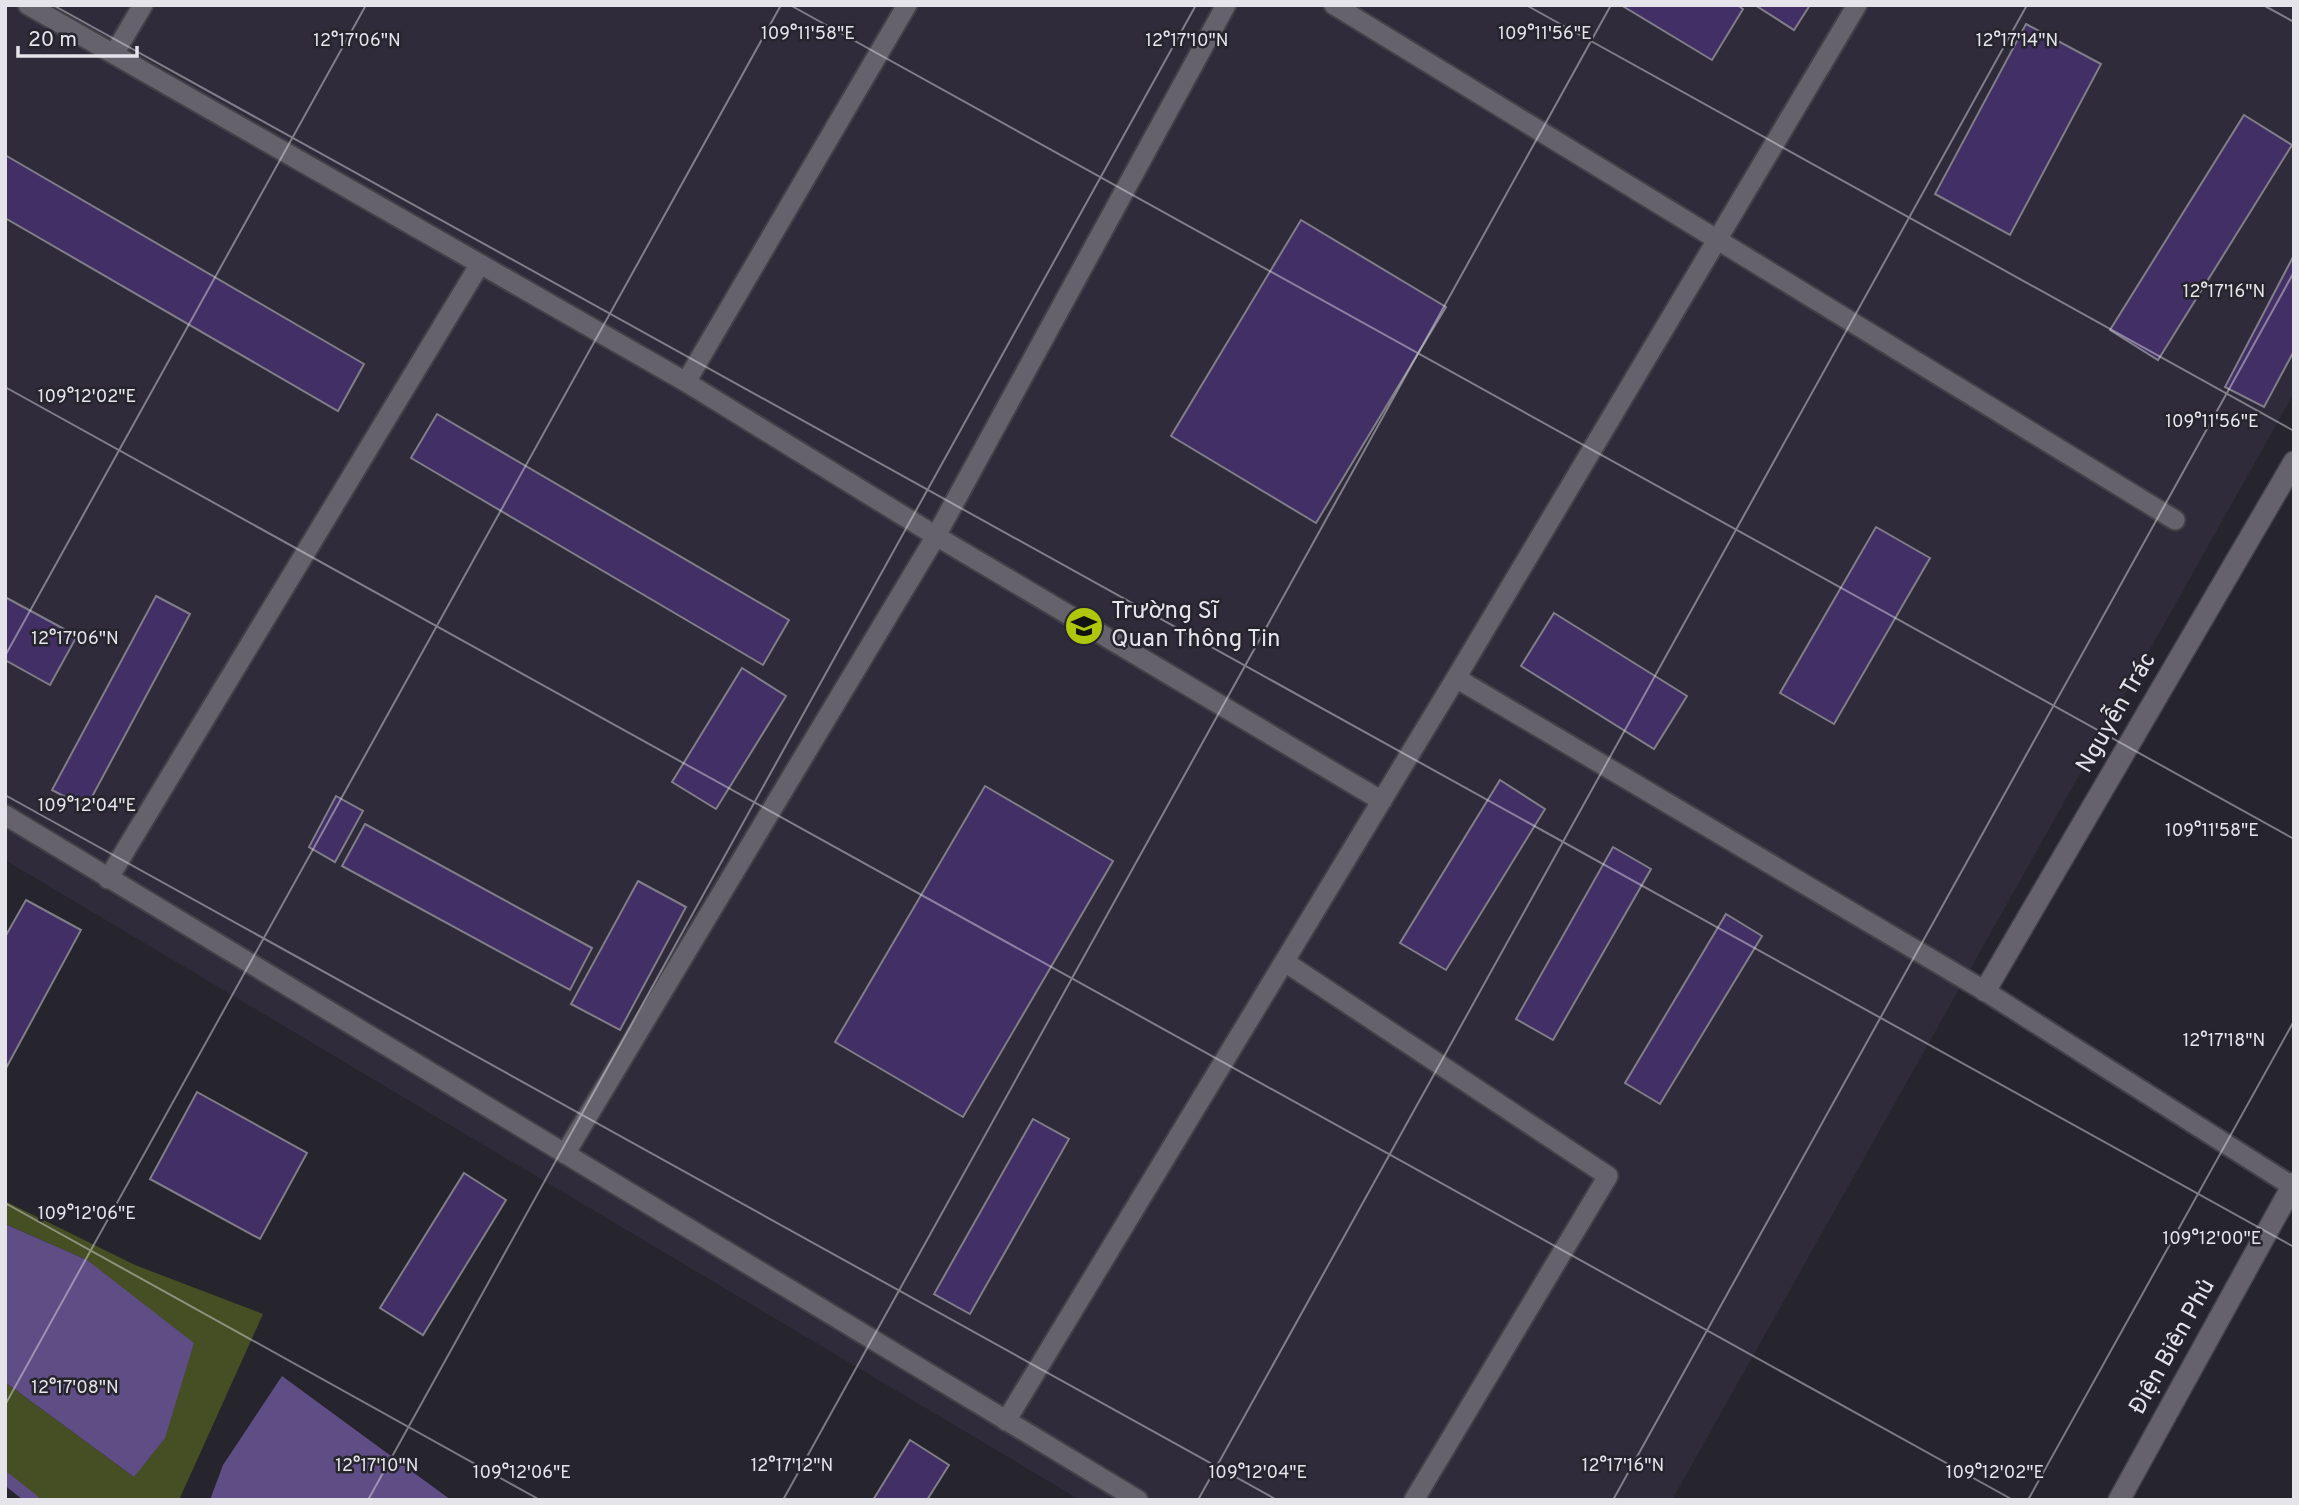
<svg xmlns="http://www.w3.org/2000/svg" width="2299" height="1505" font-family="Overpass,sans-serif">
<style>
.built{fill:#2f2b3a}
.grass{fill:#464e24}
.water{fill:#5f4d86}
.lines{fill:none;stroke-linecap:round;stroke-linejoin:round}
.stream{stroke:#5f4d86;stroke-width:12}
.building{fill:#422f65;stroke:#807e88;stroke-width:2}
.service-casing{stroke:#424148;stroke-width:23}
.minor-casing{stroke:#424148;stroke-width:24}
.tertiary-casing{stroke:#424148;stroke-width:24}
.service{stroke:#65626c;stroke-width:19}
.minor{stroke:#65626c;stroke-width:21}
.tertiary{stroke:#65626c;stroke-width:21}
.ticks{fill:none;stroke:#e5e4ea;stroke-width:2;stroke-opacity:0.45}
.labels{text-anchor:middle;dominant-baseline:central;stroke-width:5;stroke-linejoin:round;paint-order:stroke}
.poi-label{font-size:24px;fill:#e5e4ea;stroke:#26242c;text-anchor:start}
.street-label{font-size:24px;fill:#e5e4ea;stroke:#26242c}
.ticks-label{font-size:18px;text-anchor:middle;fill:#e5e4ea;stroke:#26242c;stroke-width:5;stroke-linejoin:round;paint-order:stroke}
</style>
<rect width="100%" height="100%" fill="#26242c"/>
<path class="built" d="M5 5H2294V393L1672 1500H1080L5 860Z"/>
<path class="grass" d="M5 1201 135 1265 263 1314 179 1500H33L5 1478V1382L134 1477 87 1260 5 1224Z"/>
<path class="water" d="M5 1224 87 1260 194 1343 165 1438 134 1477 5 1382Z
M282 1376 451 1500H210L223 1465Z"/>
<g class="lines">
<path class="stream" d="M5 1478 33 1500"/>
</g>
<path class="building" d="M1621 5H1737L1743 9 1712 60Z
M1755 5H1810L1794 30Z
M2026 24 2101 64 2010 235 1935 194Z
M2244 115 2292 145 2158 360 2110 330Z
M5 155 364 364 338 411 5 218Z
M1301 220 1446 307 1316 523 1171 436Z
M2294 255V351L2264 407 2225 387Z
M437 414 789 620 763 665 411 458Z
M1876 527 1930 558 1834 724 1780 693Z
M156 596 190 614 86 808 52 790Z
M5 597 77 636 50 685 5 660Z
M1554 613 1687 696 1654 749 1521 666Z
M742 668 786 696 716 809 672 782Z
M1500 780 1545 809 1446 970 1400 943Z
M985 786 1113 861 963 1117 835 1042Z
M336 796 363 811 335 862 309 847Z
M365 824 592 948 570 990 342 866Z
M1613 847 1651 869 1553 1040 1516 1019Z
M638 881 686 907 620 1030 571 1004Z
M26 900 81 930 5 1070V937Z
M1726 914 1762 936 1660 1104 1625 1083Z
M197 1092 307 1153 260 1239 150 1179Z
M1033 1119 1069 1139 970 1314 934 1294Z
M464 1173 506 1200 423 1335 380 1308Z
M910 1440 949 1465 927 1500H873Z"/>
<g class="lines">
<defs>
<path id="service" d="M28 5 686 382 936 536 1382 801
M1334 5 2175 520
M114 54 143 5
M686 382 907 5
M1456 678 1985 991 2292 1186
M5 815 1138 1500
M108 879 480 264
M1285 962 1608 1176 1414 1500
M565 1154 936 536 1226 5
M1006 1421 1456 678 1857 5"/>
<path id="minor" d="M1985 991 2294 462"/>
<path id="tertiary" d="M2119 1500 2294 1183"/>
</defs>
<use href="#service" class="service-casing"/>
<use href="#minor" class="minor-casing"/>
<use href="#tertiary" class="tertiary-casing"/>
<use href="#service" class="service"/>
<use href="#minor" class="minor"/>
<use href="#tertiary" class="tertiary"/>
</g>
<path class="ticks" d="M53 5 2294 1247M790 5 2294 839M1526 5 2294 431M2263 5 2294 22M5 387 2013 1500M5 656 366 5M5 795 1277 1500M5 1203 540 1500M5 1405 781 5M368 1500 1196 5M783 1500 1611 5M1198 1500 2027 5M1613 1500 2294 272M2028 1500 2294 1021"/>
<defs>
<symbol id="university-disc" viewBox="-11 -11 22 22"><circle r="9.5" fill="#aec60b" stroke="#26242c"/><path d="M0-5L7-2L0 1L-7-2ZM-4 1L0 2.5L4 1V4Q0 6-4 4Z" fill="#111"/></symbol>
</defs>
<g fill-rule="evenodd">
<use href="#university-disc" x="1062" y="604" width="44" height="44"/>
</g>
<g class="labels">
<g class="poi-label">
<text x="1111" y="612">Trường Sĩ<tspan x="1111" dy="28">Quan Thông Tin</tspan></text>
</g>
<g class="street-label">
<text transform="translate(2117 713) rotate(-60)">Nguyễn Trác</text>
<text transform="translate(2173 1347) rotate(-61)">Điện Biên Phủ</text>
</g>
</g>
<g class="ticks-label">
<text x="808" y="39">109°11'58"E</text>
<text x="1545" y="39">109°11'56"E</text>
<text x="357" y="46">12°17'06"N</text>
<text x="1187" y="46">12°17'10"N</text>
<text x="2017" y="46">12°17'14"N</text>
<text x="2224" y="297">12°17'16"N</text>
<text x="87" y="402">109°12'02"E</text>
<text x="2212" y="427">109°11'56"E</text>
<text x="75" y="644">12°17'06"N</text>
<text x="87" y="811">109°12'04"E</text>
<text x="2212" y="836">109°11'58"E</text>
<text x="2224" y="1046">12°17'18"N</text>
<text x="87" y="1219">109°12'06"E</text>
<text x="2212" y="1244">109°12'00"E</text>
<text x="75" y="1393">12°17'08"N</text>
<text x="377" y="1471">12°17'10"N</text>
<text x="792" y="1471">12°17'12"N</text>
<text x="1623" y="1471">12°17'16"N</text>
<text x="522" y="1478">109°12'06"E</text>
<text x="1258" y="1478">109°12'04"E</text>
<text x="1995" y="1478">109°12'02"E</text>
</g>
<rect width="2299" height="1505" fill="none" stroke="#e5e4ea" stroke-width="14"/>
<path d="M18 46v10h119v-10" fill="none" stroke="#e5e4ea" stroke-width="3.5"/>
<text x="28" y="46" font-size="21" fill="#e5e4ea" stroke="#26242c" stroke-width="5" paint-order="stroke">20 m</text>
</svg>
